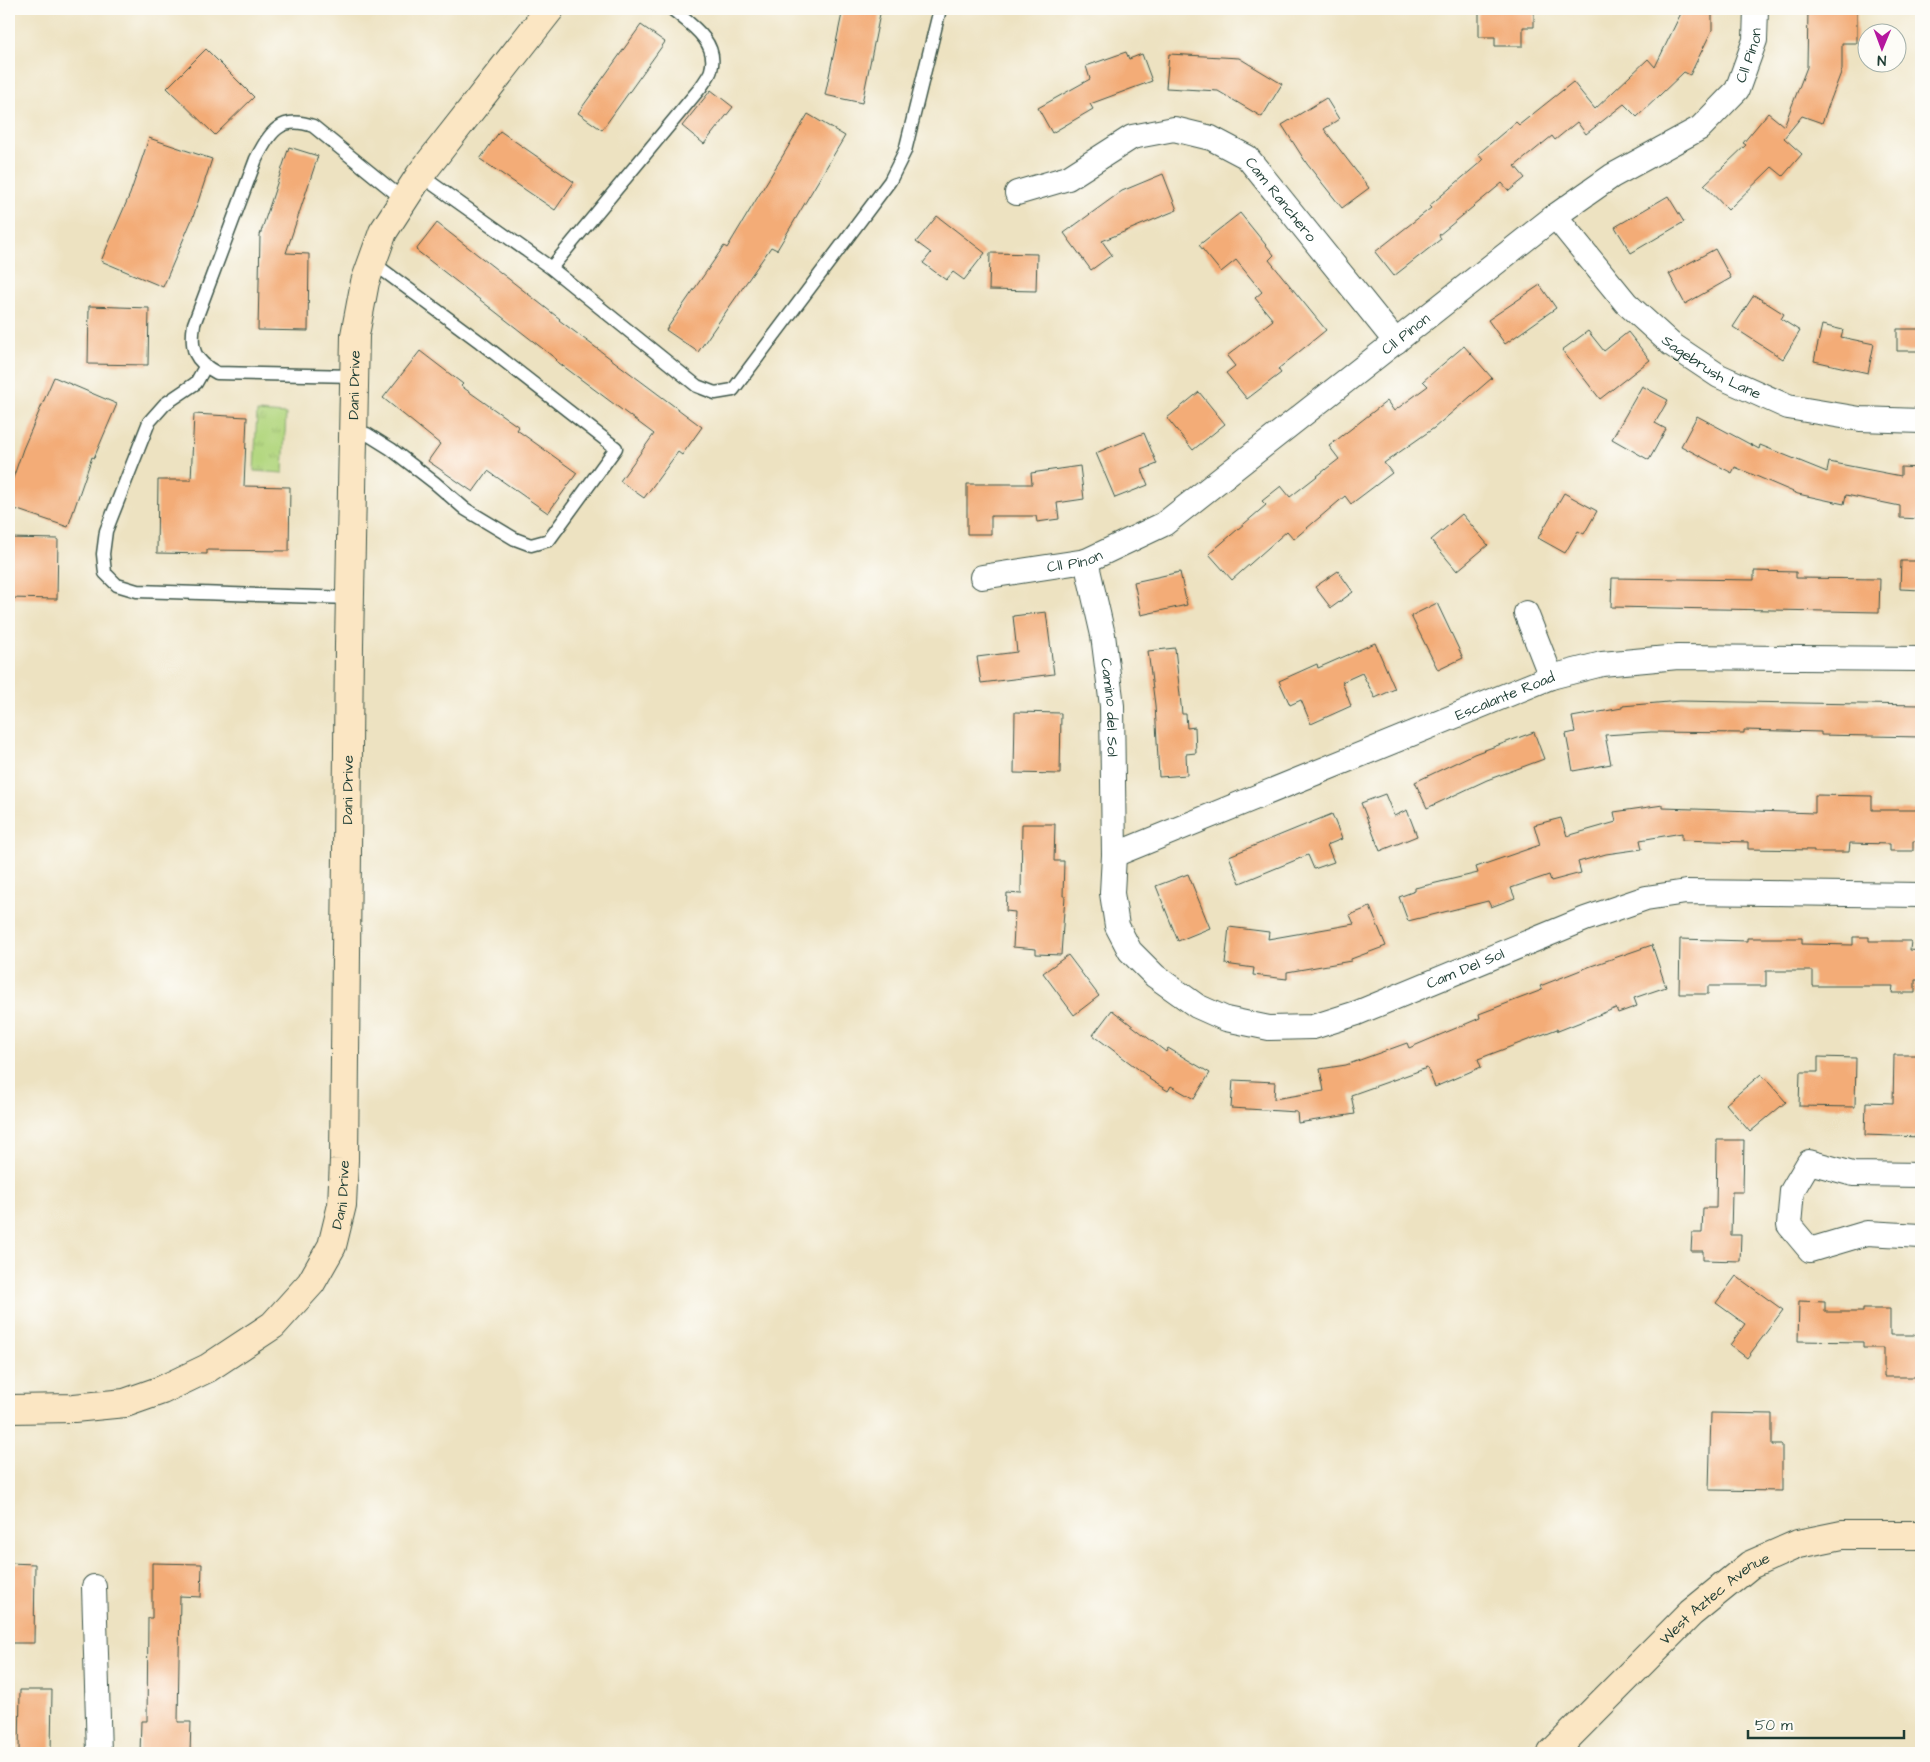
<svg xmlns="http://www.w3.org/2000/svg" width="1930" height="1762" font-family="'Architects Daughter',sans-serif">
<style>
.grass{fill:url(#grass-tufts);stroke:#698a5a}
.building{fill:#f3ac77}
.lines{fill:none;stroke-linecap:round;stroke-linejoin:round}
.lane-casing{stroke:#3e5649;stroke-width:15}
.street-casing{stroke:#3e5649;stroke-width:26}
.secondary-casing{stroke:#3e5649;stroke-width:30}
.lane{stroke:#fff;stroke-width:12}
.street{stroke:#fff;stroke-width:24}
.secondary{stroke:#fbe6c3;stroke-width:28}
.labels{text-anchor:middle;dominant-baseline:central;stroke-width:5;stroke-linejoin:round;paint-order:stroke}
.street-label{font-size:15px;fill:#1f3d34;stroke:#fdfcf7}
</style>
<defs>
<pattern id="grass-tufts" width="24" height="20" patternUnits="userSpaceOnUse" patternTransform="scale(1.25)"><rect width="24" height="20" fill="#b3d780"/><path d="M3 7l-1-3M5 7V3M7 7l1-3M15 17l-1-3M17 17v-4M19 17l1-3" fill="none" stroke="#9ab96f"/></pattern>
</defs>
<rect width="100%" height="100%" fill="#fdfcf7"/>
<filter id="ink" filterUnits="userSpaceOnUse"><feTurbulence type="fractalNoise" baseFrequency=".02" numOctaves="2"/><feDisplacementMap in="SourceGraphic" scale="10" xChannelSelector="R" yChannelSelector="G"/><feConvolveMatrix kernelMatrix="1 2 1 2 8 2 1 2 1" color-interpolation-filters="sRGB"/></filter>
<filter id="wash" filterUnits="userSpaceOnUse"><feTurbulence type="fractalNoise" baseFrequency=".0096" numOctaves="4" result="noise"/><feDisplacementMap in="SourceGraphic" scale="20" xChannelSelector="R" yChannelSelector="G"/><feGaussianBlur stdDeviation="1.12" result="paint"/><feColorMatrix in="noise" values="0 0 0 0 0 0 0 0 0 0 0 0 0 0 0 0 0 1.4 0 .05"/><feComposite in="paint" operator="in"/></filter>
<g filter="url(#wash)">
<rect width="100%" height="100%" fill="#ede2c1"/>
<path class="grass" d="M257 412 286 414 283 473 254 471Z"/>
<g id="blocks">
<path class="building" d="M843 9H881L862 103 825 95Z
M1479 9H1534V27H1523V46H1495V37H1479Z
M1683 9H1712V30L1690 75 1684 72 1637 117 1624 104 1586 134 1577 122 1555 140 1552 136 1515 166 1525 178 1509 191 1502 183 1439 235 1441 239 1394 276 1375 252 1431 208 1429 206 1483 160 1478 154 1516 122 1519 125 1573 82 1595 109 1648 59 1655 67Z
M1808 9H1857V43H1842V70L1822 123 1802 116 1784 138 1802 154 1783 176 1772 167 1728 210 1704 185 1746 145 1743 143 1768 113 1784 126 1807 67Z
M641 25 665 42 602 130 578 113Z
M206 49 254 97 215 135 167 88Z
M1126 52 1129 59 1142 54 1152 81 1090 104 1093 109 1052 133 1038 108 1090 79 1086 66Z
M1169 54 1239 58 1282 84 1262 117 1218 91 1166 88Z
M711 90 733 107 704 144 682 126Z
M1326 98 1339 119 1324 129 1369 188 1342 208 1307 164 1282 125Z
M808 114 845 136 777 250 771 247 698 352 666 330 724 246 727 248Z
M500 131 574 182 555 210 480 159Z
M149 138 212 159 193 217 163 287 101 261 130 194Z
M289 147 318 156 286 253 309 254 308 331 258 330 260 235Z
M1163 174 1177 210 1102 241 1112 255 1091 270 1064 233 1122 191Z
M1668 196 1684 222 1631 253 1615 227Z
M1240 213 1274 255 1269 260 1326 330 1278 369 1281 373 1247 399 1226 373 1235 366 1227 356 1273 320 1255 298 1262 292 1236 260 1221 272 1199 245Z
M937 216 985 253 964 280 953 272 946 280 923 263 931 253 916 242Z
M437 223 560 319 559 320 702 427 682 455 678 452 644 498 620 481 654 434 555 360 556 359 416 250Z
M1715 249 1731 278 1685 304 1669 274Z
M990 253 1037 254 1036 291 989 290Z
M1540 285 1556 308 1505 344 1488 320Z
M1754 295 1784 314 1781 319 1800 331 1783 359 1733 327Z
M89 306 149 308 148 365 88 364Z
M1822 325 1843 330 1841 337 1874 344 1868 373 1814 361Z
M1897 329H1921V351H1897Z
M1588 331 1604 351 1628 332 1650 360 1600 399 1562 350Z
M1464 346 1492 378 1434 428 1384 463 1392 473 1351 504 1345 496 1294 539 1287 531 1232 580 1209 554 1266 505 1262 501 1281 486 1290 497 1339 459 1329 446 1387 401 1394 411 1428 386 1423 381Z
M420 351 463 384 461 386 519 427 517 430 577 473 548 513 488 471 473 492 428 461 440 444 383 398Z
M54 377 117 404 94 458 92 457 68 527 9 507V490L23 449Z
M1642 386 1668 400 1655 423 1666 429 1649 460 1612 439Z
M1199 392 1225 424 1193 450 1167 418Z
M194 414 247 417 244 486 290 487 289 551 207 550V554L157 553 158 480H191Z
M1697 416 1759 449 1760 445 1827 472 1829 462 1901 476V467L1921 468V519L1900 518V506L1846 495 1844 504 1798 494 1735 467 1732 473 1681 446Z
M1144 433 1157 464 1142 470 1148 485 1115 498 1096 453Z
M1080 466 1084 499 1057 503 1059 519 1037 522 1036 516H991V534H967V484H1032L1031 473Z
M1564 493 1597 511 1584 534 1578 531 1565 553 1538 538Z
M1462 514 1488 545 1457 571 1431 540Z
M9 538 58 539 57 599 9 598Z
M1901 561H1921V590L1900 589Z
M1338 571 1353 592 1331 608 1315 587Z
M1754 571 1796 572V578L1880 579 1879 612 1611 607 1612 578 1754 580Z
M1180 572 1187 605 1141 615 1134 582Z
M1437 603 1463 658 1438 670 1411 616Z
M1046 612 1054 674 981 683 977 657 1017 652 1013 616Z
M1375 643 1395 689 1375 698 1362 673 1342 682 1351 706 1311 724 1301 700 1290 705 1279 681 1317 664 1318 668Z
M1175 648 1182 714H1186L1187 728 1195 727 1196 753 1186 754 1187 775 1159 777 1155 705 1148 651Z
M1680 701 1921 705V737L1821 735V732L1744 730V733L1651 732 1605 735 1611 764 1573 771 1566 734 1575 732 1572 717 1622 708V706Z
M1015 712 1061 713 1060 774 1014 773Z
M1534 732 1544 759 1487 780 1427 808 1415 782 1474 754Z
M1385 794 1394 816 1407 810 1417 836 1380 851 1361 803Z
M1815 795 1872 796V810H1921V841H1913V851H1890V844L1850 843 1849 852H1814V850L1748 849V842L1682 840V833L1640 840 1642 849 1606 854 1578 862 1581 873 1551 881 1549 875 1511 888 1515 898 1491 907 1488 901 1408 921 1399 897 1415 891V888L1478 873 1476 867 1540 845 1534 825 1561 818 1567 836 1616 822 1614 812 1663 805V808L1815 813Z
M1332 814 1342 839 1327 845 1334 862 1314 869 1308 855 1240 883 1229 856Z
M1022 824H1055L1054 861H1064L1063 896H1065L1061 955 1036 954V949L1013 947 1015 912 1006 911 1007 893 1021 894Z
M1188 874 1210 928 1178 941 1156 886Z
M1370 907 1386 946 1351 959V961L1287 972V979L1253 975 1254 968 1225 964 1229 927 1269 932 1268 939 1354 924 1350 915Z
M1853 937H1869V941H1911L1910 950 1921 951V980H1915V993H1892L1893 986H1813V971H1766V986H1708V994H1679L1680 939 1747 941V938H1802V944L1853 945Z
M1652 945 1666 987 1634 998 1637 1006 1618 1013 1616 1008 1558 1031 1557 1029 1478 1059 1481 1067 1435 1087 1427 1068 1351 1095 1355 1114 1298 1123 1297 1112 1231 1108 1233 1080 1275 1082 1274 1099 1324 1091 1320 1069 1346 1065 1407 1043 1409 1048 1480 1018 1479 1014 1542 990 1540 986 1591 966Z
M1068 955 1099 996 1074 1015 1043 973Z
M1112 1010 1166 1052 1168 1048 1210 1073 1194 1099 1171 1086 1168 1091 1149 1079 1150 1078 1093 1035Z
M1894 1055H1921V1137L1865 1135 1866 1102 1893 1103Z
M1818 1057 1856 1058 1855 1107 1799 1106 1800 1072H1818Z
M1761 1074 1786 1102 1750 1132 1726 1104Z
M1717 1140H1744L1743 1192H1732L1731 1235H1741L1740 1261 1703 1260V1251H1691L1692 1233H1702L1703 1208H1716Z
M1736 1276 1783 1310 1747 1358 1730 1345 1745 1324 1716 1303Z
M1799 1301 1825 1302V1312H1863V1309H1890V1335H1921V1377H1884V1348H1863V1342L1798 1341Z
M1711 1413 1772 1414V1445H1782V1491L1709 1490Z
M9 1563 35 1564 34 1643H9Z
M152 1563 202 1564 201 1597 180 1596 178 1722H191L190 1753H140L141 1721H147L148 1618H152Z
M20 1690H52L51 1753H19Z"/>
</g>
</g>
<g filter="url(#ink)">
<use href="#blocks" fill-opacity="0" stroke="#3e5649" stroke-width="1"/>
<g class="lines">
<defs>
<path id="lane" d="M420 175 551 268 697 386 715 393 733 390 890 181 905 151 940 9
M551 268 701 87C704 82 710 75 711 70 719 42 690 24 672 9
M205 367 196 383 165 404 149 422 106 531 103 554 105 573 117 585 137 591 350 598
M355 376 217 373C194 361 190 349 194 324L256 159C270 133 280 114 313 126L404 200
M353 435 367 434 391 449 435 483 465 509 515 539 531 545 549 540 616 448 480 342 372 262"/>
<g id="street">
<path id="s1" d="M1017 193 1068 178 1132 137 1174 129 1211 138 1247 157 1396 342"/>
<path id="s2" d="M1555 216 1626 303 1671 344 1719 376 1788 407 1860 419 1921 421"/>
<path id="s3" d="M1086 561 1103 635 1112 706 1114 855 1112 893 1117 926 1130 951 1155 976 1197 1006 1226 1019 1269 1028 1313 1027 1357 1013 1585 919 1646 898 1686 892 1921 895"/>
<path id="s4" d="M982 577 1086 561 1164 524 1555 216 1612 176 1700 128 1737 90 1755 40 1756 9"/>
<path d="M1526 613 1551 677"/>
<path id="s5" d="M1114 855 1551 677 1602 664 1678 657 1921 659"/>
<path d="M1921 1175 1853 1174 1809 1162 1792 1191 1789 1225 1810 1250 1867 1233 1921 1236"/>
<path d="M94 1587 99 1753"/>
</g>
<g id="secondary">
<path id="s6" d="M9 1409 74 1408 125 1403 162 1390 208 1368 273 1325 311 1283 332 1246 342 1205 344 1160 349 645 355 335 365 282 383 232 420 175 550 9"/>
<path id="s7" d="M1552 1753 1691 1613 1750 1565 1798 1544 1842 1535H1921"/>
</g>
</defs>
<use href="#lane" class="lane-casing"/>
<use href="#street" class="street-casing"/>
<use href="#secondary" class="secondary-casing"/>
<use href="#lane" class="lane"/>
<use href="#street" class="street"/>
<use href="#secondary" class="secondary"/>
</g>
</g>
<g class="labels">
<g class="street-label">
<text stroke="none"><textPath href="#s4" startOffset="949">Cll Pinon</textPath></text>
<text stroke="none"><textPath href="#s1" startOffset="305">Cam Ranchero</textPath></text>
<text stroke="none"><textPath href="#s4" startOffset="499">Cll Pinon</textPath></text>
<text stroke="none"><textPath href="#s2" startOffset="220">Sagebrush Lane</textPath></text>
<text stroke="none"><textPath href="#s6" startOffset="1246">Dani Drive</textPath></text>
<text stroke="none"><textPath href="#s4" startOffset="94">Cll Pinon</textPath></text>
<text stroke="none"><textPath href="#s5" startOffset="422">Escalante Road</textPath></text>
<text stroke="none"><textPath href="#s3" startOffset="149">Camino del Sol</textPath></text>
<text stroke="none"><textPath href="#s6" startOffset="841">Dani Drive</textPath></text>
<text stroke="none"><textPath href="#s3" startOffset="766">Cam Del Sol</textPath></text>
<text stroke="none"><textPath href="#s6" startOffset="436">Dani Drive</textPath></text>
<text stroke="none"><textPath href="#s7" startOffset="225">West Aztec Avenue</textPath></text>
</g>
</g>
<rect width="1930" height="1762" fill="none" stroke="#fdfcf7" stroke-width="30"/>
<g transform="translate(1882 48) rotate(181)"><circle r="24" fill="#fdfcf7" stroke="#a4b0a9"/>
<path d="M0-4L9 19L0 12L-9 19Z" fill="#b5179e"/>
<text y="-8" font-size="14" font-weight="bold" text-anchor="middle" fill="#1f3d34">N</text>
</g>
<path d="M1748 1730v8h156v-8" fill="none" stroke="#1f3d34" stroke-width="2.5"/>
<text x="1755" y="1730" font-size="15" fill="#1f3d34" stroke="#fdfcf7" stroke-width="4" paint-order="stroke">50 m</text>
</svg>
